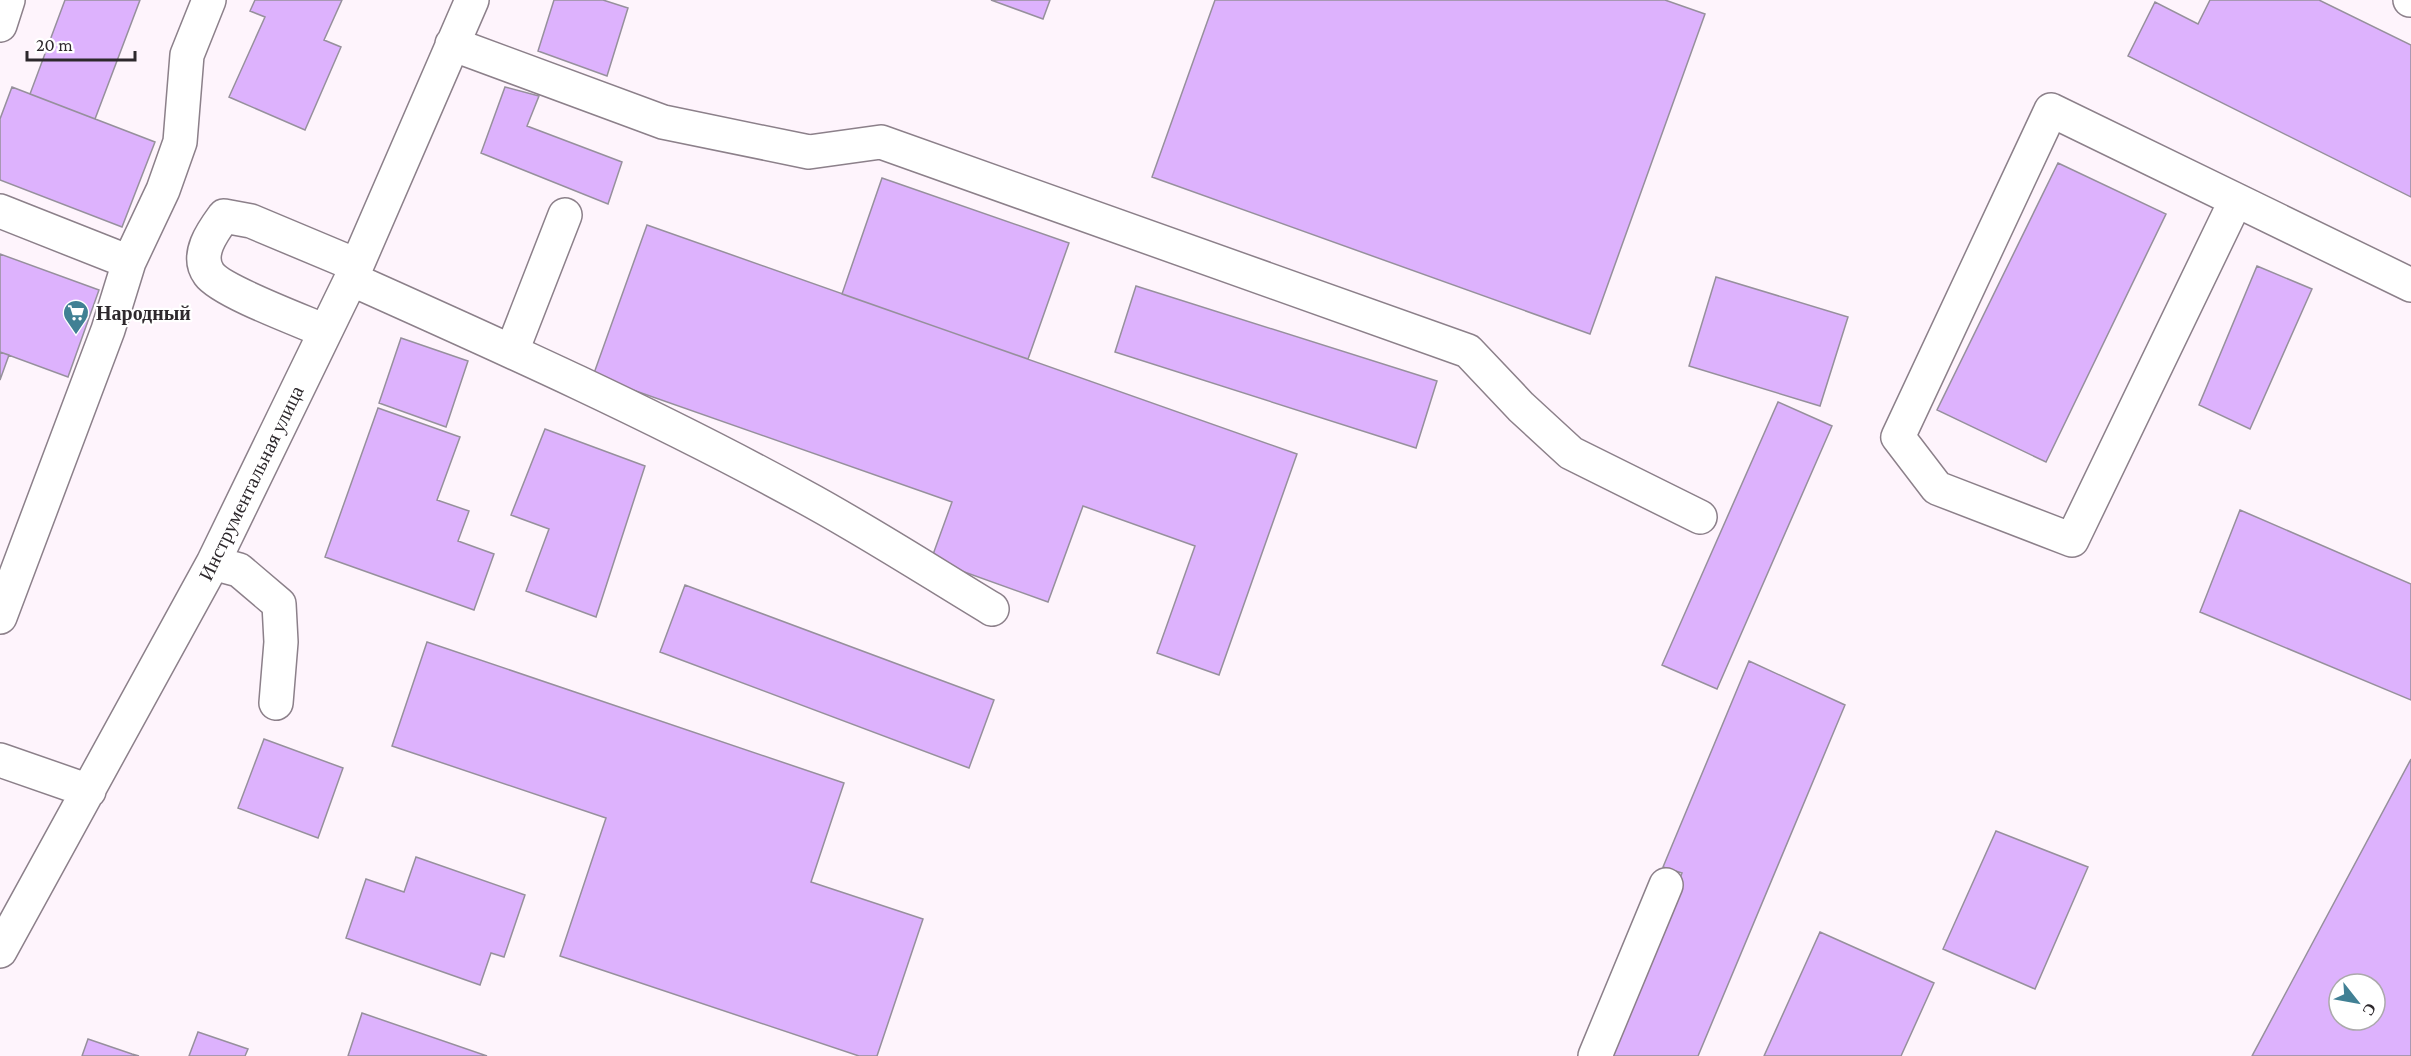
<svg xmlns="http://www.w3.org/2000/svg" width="2411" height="1056" font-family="'Crimson Pro',serif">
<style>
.building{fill:#ddb2fd;stroke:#96909c;stroke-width:1.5;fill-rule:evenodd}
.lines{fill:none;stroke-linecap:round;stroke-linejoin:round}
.minor-casing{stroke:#8c808a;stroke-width:36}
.minor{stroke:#fff;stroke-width:33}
.labels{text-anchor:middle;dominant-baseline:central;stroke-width:4.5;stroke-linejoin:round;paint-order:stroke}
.poi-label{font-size:20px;font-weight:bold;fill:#2d282c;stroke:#fff;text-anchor:start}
.street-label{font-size:20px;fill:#2d282c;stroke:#fff}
</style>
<rect width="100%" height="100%" fill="#fef4fc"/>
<path class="building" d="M65 0H140L95 119 30 94Z
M255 0H342L324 40 341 47 305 130 229 97 265 17 250 11Z
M554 0H603L628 8 607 76 538 51Z
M991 0H1050L1043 19Z
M1215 0H1665L1705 14 1590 334 1152 177Z
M2210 0H2319L2411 45V197L2128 56 2155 2 2198 24Z
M12 87 155 142 122 227 0 180V119Z
M505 87 539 96 527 126 622 162 608 204 481 153Z
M2058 163 2166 214 2046 462 1937 410Z
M882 178 1069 243 1028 359 842 294Z
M647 225 1297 454 1219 675 1157 653 1195 546 1083 506 1048 602 931 560 952 502 593 376Z
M0 254 99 290 68 377 0 352Z
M2257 266 2312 289 2250 429 2199 405Z
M1716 277 1848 317 1820 406 1689 366Z
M1136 286 1437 381 1416 448 1115 352Z
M401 338 468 361 446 427 379 403Z
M0 352 9 355 0 380Z
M1778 402 1832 426 1717 689 1662 665Z
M378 408 460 437 437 500 469 511 458 541 494 554 474 610 325 557Z
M545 429 645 466 596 617 526 591 549 529 511 515Z
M2240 510 2411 584V700L2200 612Z
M685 585 994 700 969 768 660 652Z
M427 642 844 783 811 882 923 919 877 1056H859L560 956 606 818 392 746Z
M1749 661 1845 705 1698 1056H1606L1682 873 1663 867Z
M264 739 343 768 318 838 238 808Z
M2411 759V1056H2252ZM2339 984H2375V1020H2339Z
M1996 831 2088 867 2035 989 1943 949Z
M416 857 525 895 504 957 491 953 480 985 346 938 366 879 404 892Z
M1820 932 1934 983 1901 1056H1764Z
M362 1013 487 1056H348Z
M198 1032 248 1049 245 1056H189Z
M88 1039 132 1054 139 1056H82Z"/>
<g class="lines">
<defs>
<path id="minor" d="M2410 0H2411
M0 25 8 0
M452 44 663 122 809 152 881 142 1468 351 1521 407 1571 453 1700 517
M2236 200 2072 540 1937 488 1898 437 2051 110 2411 285
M0 211 129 262
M351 279C503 347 655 415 801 495 866 530 929 571 992 609
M325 331C302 321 221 291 209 274 195 255 213 231 224 216L251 221 356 265
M512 351 565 215
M213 563 239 570 279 604 281 642 276 703
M0 617 108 330 129 262 163 190 180 142 187 55 209 0
M0 760 89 791
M0 951 213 563 351 279 472 0
M1595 1056 1666 885"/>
</defs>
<use href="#minor" class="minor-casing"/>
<use href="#minor" class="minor"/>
</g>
<defs>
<symbol id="supermarket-pin" viewBox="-11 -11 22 30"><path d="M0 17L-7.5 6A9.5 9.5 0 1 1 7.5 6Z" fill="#418094" stroke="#fff"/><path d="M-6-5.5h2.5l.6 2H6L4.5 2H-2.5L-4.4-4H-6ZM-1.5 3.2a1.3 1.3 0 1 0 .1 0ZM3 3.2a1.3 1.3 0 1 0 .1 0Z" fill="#fff"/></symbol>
</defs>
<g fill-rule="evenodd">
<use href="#supermarket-pin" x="61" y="298" width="30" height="40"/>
</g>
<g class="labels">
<g class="poi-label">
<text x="96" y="313">Народный</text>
</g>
<g class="street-label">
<text transform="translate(251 483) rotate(-64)">Инструментальная улица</text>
</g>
</g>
<g transform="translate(2357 1002) rotate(121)"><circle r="28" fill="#ffffff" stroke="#aba9ab" stroke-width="1.5"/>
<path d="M0-4.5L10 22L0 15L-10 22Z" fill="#418094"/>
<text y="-9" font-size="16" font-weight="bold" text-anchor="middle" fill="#2d282c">С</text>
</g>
<path d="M27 51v9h108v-9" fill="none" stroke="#2d282c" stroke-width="3"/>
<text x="36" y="51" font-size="18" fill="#2d282c" stroke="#ffffff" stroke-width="4.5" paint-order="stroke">20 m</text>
</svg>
